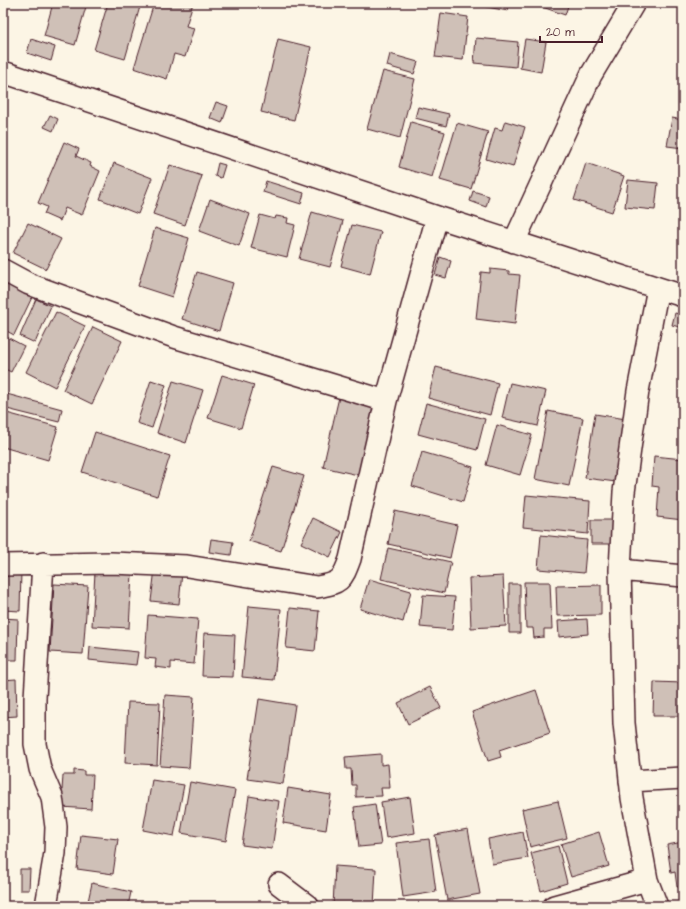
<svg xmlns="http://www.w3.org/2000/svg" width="686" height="909" font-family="'Architects Daughter',sans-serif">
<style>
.building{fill:#cfc0b7;stroke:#4a1f2b}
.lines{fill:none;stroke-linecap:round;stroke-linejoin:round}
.street-casing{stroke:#4a1f2b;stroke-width:24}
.street{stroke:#fcf5e5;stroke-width:21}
</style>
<rect width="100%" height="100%" fill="#fcf5e5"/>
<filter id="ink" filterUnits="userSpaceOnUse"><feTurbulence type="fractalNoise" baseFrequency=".025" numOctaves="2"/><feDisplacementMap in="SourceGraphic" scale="8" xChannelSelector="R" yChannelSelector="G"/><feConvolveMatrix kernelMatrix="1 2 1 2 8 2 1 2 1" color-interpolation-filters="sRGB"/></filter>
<g filter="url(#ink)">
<path class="building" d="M53 3H87L75 45 44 36Z
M108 3H141L125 59 94 50Z
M154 3H193L186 26 194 28 185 57 174 54 167 79 134 68Z
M466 3H509L508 11Z
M535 3H569L565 15 534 4Z
M441 13 468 17 463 60 435 57Z
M476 38 518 42 516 67 474 63Z
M31 39 55 47 51 61 27 53Z
M278 39 311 47 294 120 261 112Z
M525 39 546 42 541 72 520 68Z
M390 54 418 62 414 74 387 66Z
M383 71 415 79 400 138 367 129Z
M216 102 228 106 222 123 210 118Z
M418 107 449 114 446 126 415 118Z
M50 115 58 119 53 131 44 127Z
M672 118 683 120V148L667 146Z
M505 121 525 127 513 167 486 159 495 128 502 130Z
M411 122 445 132 432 177 399 167Z
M457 123 488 132 471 189 440 180Z
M64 142 79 149 76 156 91 163 90 166 100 171 82 215 65 208 60 221 44 214 47 207 38 203Z
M114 163 152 178 138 214 100 199Z
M218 163 225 165 221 178 215 176Z
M586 163 624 176 612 212 574 200Z
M170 165 202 176 185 225 153 214Z
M628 180 658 183 655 210 625 207Z
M266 181 304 193 301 204 263 192Z
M473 191 489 196 486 207 470 201Z
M210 199 250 214 239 246 199 231Z
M312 212 343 221 330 267 299 259Z
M260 215 275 219 276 216 288 218 287 223 295 225 287 257 251 248Z
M28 223 61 239 46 269 13 253Z
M352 225 381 232 370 274 341 266Z
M155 228 189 238 172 297 138 286Z
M440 257 451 261 446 278 435 275Z
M490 269 509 271V274L520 275 515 324 476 319 481 272 490 273Z
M197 272 233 283 219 331 182 319Z
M8 278 35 291 14 335 3 329V287Z
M36 299 51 306 35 343 20 336Z
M56 312 85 326 55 387 26 372Z
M675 313 683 315V328L672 325Z
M93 327 122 341 92 404 63 390Z
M3 335 24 346 11 372 3 368Z
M436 367 498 383 490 415 428 398Z
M222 375 254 385 241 428 208 418Z
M151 380 166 385 152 428 137 423Z
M173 381 203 390 186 443 157 433Z
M510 383 546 391 538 426 502 418Z
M3 393 62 409 59 422 3 408Z
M339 397 374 405 358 475 323 467Z
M426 403 485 419 477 450 418 434Z
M548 411 583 418 569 486 535 479Z
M3 412 58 427 48 460 3 447Z
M595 414 626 419 616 482 585 478Z
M497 425 532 435 520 475 486 465Z
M95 432 170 456 157 496 82 472Z
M422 452 473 467 463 502 412 486Z
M654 456 683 459V520L657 517 659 487 652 486Z
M273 467 304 476 281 551 249 541Z
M526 495 590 501 588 534 523 527Z
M395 511 457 525 450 558 388 544Z
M313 518 342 532 330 557 301 543Z
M591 520H614V544H591Z
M541 535 587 540 584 573 538 569Z
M211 539 233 542 231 555 209 552Z
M388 548 451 562 444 593 381 579Z
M155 569 182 572 179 604 151 601Z
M3 571H21L20 611 3 610Z
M95 572 132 574 129 628 92 626Z
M503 576 506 626 471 628 469 578Z
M369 579 411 591 403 622 360 609Z
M524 582H550L552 629H544V637L534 638 533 628H526Z
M54 584 88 586 83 654 50 652Z
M509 584H520V633H509Z
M601 585V615L557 616 556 586Z
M423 595 455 597 452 630 420 627Z
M249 606 281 609 274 680 242 677Z
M290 608 319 611 315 651 286 648Z
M148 615 198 619 194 664 171 662V669L155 667 156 659 145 658Z
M3 618 18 619 17 660H3Z
M587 619 588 634 559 637 558 621Z
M204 633 235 635 233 677 202 676Z
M90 647 138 652 136 665 89 660Z
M16 679 17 716 3 717V680Z
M654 682 683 683V716H653Z
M430 687 441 708 408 724 398 703Z
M536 690 550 733 499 750 501 757 488 761 472 712Z
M165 695 194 697 189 768 160 766Z
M259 699 295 705 283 784 247 779Z
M128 702 160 703 157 765 125 763Z
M381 754V765L388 764 390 788H381L382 796 356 797V785H352L351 769H346L345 757Z
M74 770 84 771V775H93L91 809 61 807 63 775H74Z
M152 780 184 785 174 836 143 830Z
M190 782 235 790 226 841 181 833Z
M288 788 331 795 326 830 283 823Z
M249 796 279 801 272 849 242 845Z
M410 797 415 833 386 838 381 802Z
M558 801 567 838 530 847 522 809Z
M375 804 381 845 359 847 354 807Z
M468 829 480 894 447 900 435 835Z
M523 832 528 858 492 864 488 839Z
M599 832 609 866 571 877 561 844Z
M81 835 118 839 113 874 77 869Z
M429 839 436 892 403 897 396 843Z
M683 842V886L677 887 675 872 671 873 667 845Z
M558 846 567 883 541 891 531 853Z
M335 866 376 869 374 906H333Z
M20 869H30L29 890H20Z
M92 883 131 892 128 906H87Z"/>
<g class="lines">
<defs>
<path id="street" d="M3 72 437 217 683 296
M514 242 591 75 634 3
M3 270 29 284 174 337 386 401
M43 563 35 698V744L40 769 52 797 56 827 55 853 46 906
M3 565 111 563 187 566 317 587C340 583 342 581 350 559L386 401 437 217
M620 570 683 576
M630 781 683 778
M279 884 308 906
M554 906 647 880
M657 906 647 880 632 798 624 723 620 570 624 492 638 391 658 288"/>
</defs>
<use href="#street" class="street-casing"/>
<use href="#street" class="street"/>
</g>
</g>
<rect width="686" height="909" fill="none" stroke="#fcf5e5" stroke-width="16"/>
<rect x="8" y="8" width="670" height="893" fill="none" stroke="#4a1f2b" stroke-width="1.5" filter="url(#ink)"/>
<path d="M540 36v6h62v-6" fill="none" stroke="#4a1f2b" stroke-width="2"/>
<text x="546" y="36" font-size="12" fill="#4a1f2b" stroke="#fcf5e5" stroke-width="3" paint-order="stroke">20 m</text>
</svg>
